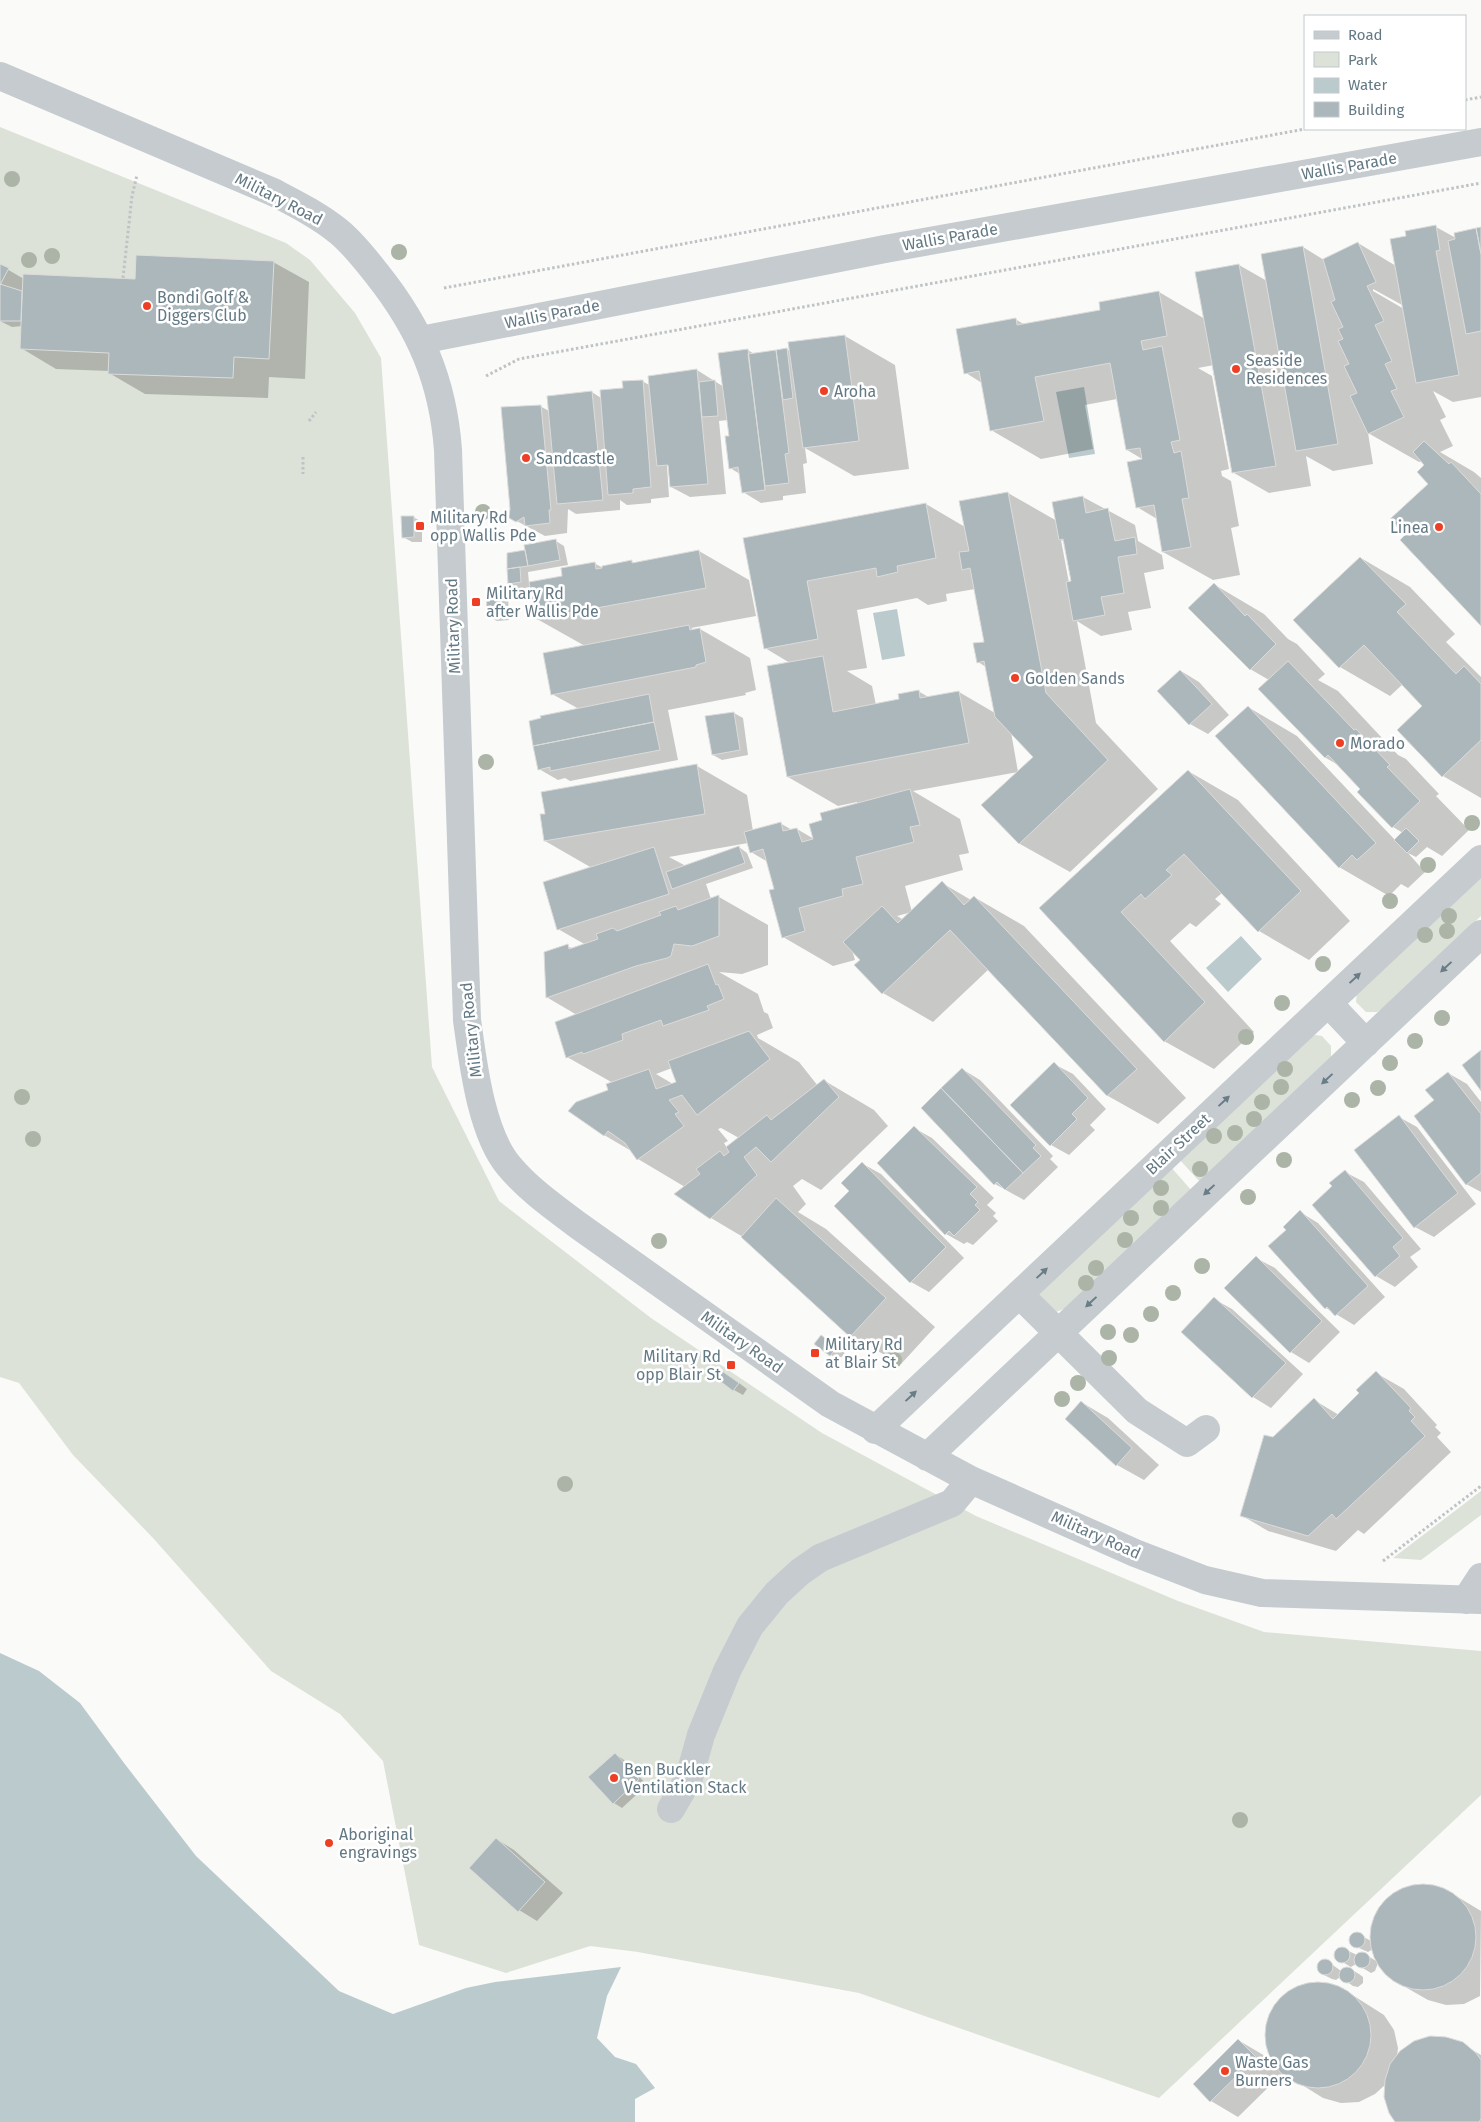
<svg xmlns="http://www.w3.org/2000/svg" width="1481" height="2122" font-family="'Fira Sans',sans-serif">
<style>
.green{fill:#dce2d8}
.water{fill:#bbcbcd}
.shadow{fill:#0003;fill-rule:evenodd}
.building{fill:#abb7bb;stroke:#dcdcda}
.lines{fill:none;stroke-linecap:round;stroke-linejoin:round}
.path{stroke:#bfc3c5;stroke-width:3;stroke-dasharray:2.5 2.5;stroke-linecap:butt}
.minor{stroke:#c5cbce;stroke-width:28}
.tree{fill:#abb4a6}
.oneway{fill:#687d88}
.poi-dot{fill:#ee3e24;stroke:#fff;stroke-width:2}
.labels{text-anchor:middle;dominant-baseline:central;stroke-width:5;stroke-linejoin:round;paint-order:stroke}
.street-label{font-size:16px;fill:#637984;stroke:#fff}
.poi-label{font-size:16px;fill:#637984;stroke:#fff;text-anchor:start}
</style>
<rect width="100%" height="100%" fill="#fafaf8"/>
<path class="green" d="M0 127 286 243 310 260 355 313 381 358 432 1067 499 1201 651 1318 822 1433 976 1516 1178 1601 1264 1632 1481 1651V1795L1159 2098 859 1993 638 1952 590 1946 506 1973 419 1945 383 1761 340 1714 271 1671 153 1538 73 1455 19 1383 0 1377Z
M1481 872V916L1382 1009 1377 1012H1366L1356 1002 1357 991Z
M1316 1035 1322 1036 1331 1046V1057L1200 1182 1179 1159 1311 1036Z
M1170 1166 1192 1191 1064 1309 1053 1313 1038 1301 1039 1290Z
M1481 1491V1515L1421 1560 1393 1558Z"/>
<path class="water" d="M1084 387 1095 454 1069 458 1056 392Z
M897 609 905 656 882 660 873 613Z
M1241 936 1262 959 1228 992 1206 968Z
M0 1653 39 1671 80 1703 124 1763 196 1856 339 1991 393 2014 466 1988 495 1982 621 1967 607 1996 597 2038 615 2057 636 2064 655 2088 635 2099V2122H0Z"/>
<path class="shadow" d="M1436 227 1456 238 1481 228V397L1453 402 1433 391 1446 417 1440 420 1453 446 1440 452 1474 472 1481 478V625L1407 535 1430 484 1426 465 1422 461 1419 462 1368 433 1373 464 1333 471 1306 456 1311 486 1269 493 1234 473 1214 365 1198 368 1212 376 1229 469 1221 471 1222 476 1231 481 1239 526 1231 528 1240 575 1213 580 1163 552 1157 519 1137 507 1144 460 1127 450 1117 399 1085 405 1093 449 1041 459 991 430 982 383 966 373 1015 319 1025 325 1101 311 1159 292 1205 319 1197 273 1239 265 1267 281 1303 247 1324 260 1358 243 1396 266 1408 237ZM1373 289 1404 306V309L1373 291Z
M273 262 309 282 305 379 269 377 268 398 145 394 109 373V371L56 369 21 348 22 326 12 327 0 321V265L24 279 137 280Z
M845 336 895 365 909 469 854 476 805 448 807 463 803 464 806 493 783 496V500L761 503 743 492 740 474 730 468 728 420 719 421 726 494 690 497 671 487 669 466H667L669 497 651 499V503L627 505 620 500V510L576 514 568 509 567 533 545 536 511 518 540 406 549 411 592 392 601 398 642 381 651 386 650 377 697 370 724 387 748 350 754 354 787 349 791 352Z
M1008 493 1057 521 1083 497 1135 525 1138 541 1162 555 1164 569 1144 573 1151 608 1128 612 1132 630 1101 636 1077 621 1096 723 1158 789 1070 872 1020 844 983 805 1034 757 1011 732 1018 772 913 791 960 819 969 853 959 855 963 870 905 886 912 912 942 883 971 900 974 897 1024 926 1186 1098 1158 1124 1108 1096 989 969 933 1022 883 993 861 960 852 950 855 960 833 966 783 937 776 890 768 862 751 852 748 843 669 857 686 866 739 847 747 853 753 868 706 884 711 899 719 897 768 925V965L742 974 719 972 758 994 764 1012 768 1014 773 1028 757 1035 758 1038 799 1062 818 1086 825 1081 874 1110 888 1126 821 1190 802 1179 793 1186 806 1204 798 1212 826 1229 935 1327 901 1364 851 1336 743 1237 711 1218 685 1187 638 1159 633 1152 604 1135 610 1090 613 1083 567 1057 577 1015 548 998 546 953 567 946 574 949 586 945 558 929 592 868 545 841 697 766 747 795 753 831 780 823 792 830 797 829 814 839 824 821 857 804V802L838 806 788 777 790 663 765 648 745 539 926 504 965 527ZM1061 540 1065 542 1072 582 1069 583ZM975 589 985 643 978 662 986 667 995 713 959 692 930 698 918 691 901 700 876 705 872 686 847 671 867 668 857 610 917 598 928 605 947 601 946 594ZM912 912 904 920 897 916ZM672 1068 677 1082 673 1084 656 1074ZM721 1128 739 1138 727 1148 724 1143 728 1141 718 1129Z
M413 517 422 522V542H412L403 537Z
M556 541 564 546 568 565 528 572 529 583 564 577 594 563 603 568 632 562 635 563 699 551 749 580 756 616 691 628 695 630 700 629 750 658 756 690 745 693 746 695 668 710 678 760 570 781 565 778 558 780 539 769 579 709 552 694 585 646 537 619 531 587 518 589 509 584 526 551Z
M1361 558 1410 587 1455 634 1446 642 1481 677V798L1443 776 1424 706 1403 684 1390 696 1340 667Z
M1215 585 1264 614 1288 639 1297 644 1325 674 1318 680 1338 691 1398 755 1406 759 1439 794 1436 796 1469 830 1442 856 1427 847 1416 857 1408 853 1425 872 1408 888 1401 884 1389 896 1339 867 1248 707 1297 736 1395 840 1403 833 1393 827 1362 789 1340 766 1326 758 1260 689 1269 680 1250 669Z
M499 588 508 593 509 620 497 621 488 616Z
M1181 671 1199 682 1229 715 1208 734 1190 724Z
M734 713 743 718 748 755 722 760 713 755Z
M1188 771 1238 800 1350 921 1309 960 1259 931 1222 893 1215 899 1221 904 1196 927 1190 923 1170 941 1254 1032 1214 1069 1164 1041 1040 908Z
M1054 1064 1073 1074 1106 1109 1090 1125 1095 1130 1069 1155 1051 1145Z
M962 1069 980 1080 1053 1156 1050 1159 1058 1167 1024 1200 995 1184Z
M1448 1073 1467 1084 1481 1102V1192L1466 1184 1436 1100Z
M1399 1117 1417 1127 1476 1204 1434 1237 1415 1227Z
M914 1128 932 1138 994 1198 987 1205 996 1213 993 1216 998 1221 973 1245 967 1242 964 1244 946 1234Z
M863 1164 881 1174 964 1258 929 1292 911 1282 851 1191Z
M1345 1172 1364 1182 1421 1249 1410 1257 1418 1267 1395 1287 1376 1276 1314 1205 1334 1186Z
M1300 1212 1318 1223 1385 1297 1354 1325 1326 1308 1288 1230Z
M1256 1258 1275 1268 1340 1332 1309 1363 1291 1352Z
M1214 1299 1232 1309 1303 1374 1271 1408 1253 1397 1183 1332Z
M821 1337 845 1353 839 1360 831 1355Z
M1376 1373 1404 1389 1437 1425 1435 1427 1441 1433 1437 1437 1451 1452 1364 1534 1358 1530 1336 1551 1268 1531 1241 1515 1314 1400 1339 1415 1361 1393Z
M731 1377 747 1389 743 1395 734 1390Z
M1081 1402 1108 1418 1159 1465 1144 1480 1117 1465Z
M615 1754 624 1760 647 1785 622 1808 614 1803Z
M496 1839 514 1850 563 1893 537 1921 519 1910Z
M1416 1885 1432 1886 1448 1891 1481 1911 1480 1996 1464 2004 1446 2005 1428 2000 1400 1984 1385 1973 1378 1963 1375 1971 1371 1973 1356 1964 1351 1967 1337 1959 1335 1955 1338 1949 1342 1948 1357 1955 1365 1954 1376 1961 1373 1949 1368 1952 1352 1945 1350 1941 1351 1936 1357 1933 1371 1941 1372 1928 1377 1913 1387 1900 1400 1890Z
M1326 1960 1341 1971 1345 1968H1349L1359 1974 1363 1977V1983L1358 1987 1353 1986 1340 1977 1336 1980 1332 1979 1322 1974 1318 1970V1965L1321 1962Z
M1311 1983H1328L1343 1989 1384 2015 1394 2030 1398 2048 1397 2057 1462 2044 1481 2055V2122H1396L1386 2084 1375 2094 1359 2102 1341 2103 1323 2098 1283 2073 1238 2117 1211 2101 1195 2084 1238 2040 1265 2056 1277 2066 1272 2058 1266 2042 1267 2026 1272 2010 1282 1997 1296 1988Z"/>
<path class="building" d="M1436 225 1440 250 1436 251 1459 375 1416 383 1390 239 1406 236 1405 231Z
M1481 227V254L1476 228Z
M1476 228 1481 254V331L1466 334 1448 241 1455 239 1454 233Z
M1358 242 1376 282 1367 286 1384 321 1375 325 1392 361 1385 364 1397 389 1391 391 1404 417 1368 434 1350 396 1357 393 1344 366 1349 364 1338 341 1343 339 1338 329 1343 327 1331 302 1335 300 1323 259Z
M1303 246 1338 444 1296 451 1261 254Z
M136 255 274 261 269 359 234 357 233 378 108 374 109 353 20 349 23 274 135 279Z
M0 264 9 268 0 285Z
M1239 264 1276 466 1232 473 1195 272Z
M0 284 22 291 21 321H0Z
M1159 291 1167 336 1141 341 1143 350 1162 346 1180 440 1171 442 1174 453 1181 451 1189 498 1182 499 1191 547 1162 552 1154 505 1136 508 1127 462 1142 459 1140 448 1126 450 1110 363 1035 377 1044 421 990 431 979 371 964 374 956 329 1016 318 1017 325 1100 310 1099 302Z
M845 335 859 441 803 448 788 342Z
M787 348 793 398 783 400 776 350Z
M748 349 765 490 742 493 738 467 729 469 725 436H729L718 353Z
M776 350 789 453 785 454 789 483 765 486 748 354Z
M697 369 708 484 670 487 668 465 657 466 648 376Z
M643 380 651 487 633 489V493L608 495 600 390 623 388 622 381Z
M715 380 718 416 702 417 699 382Z
M592 391 603 500 557 504 547 396Z
M541 405 551 510H549L550 523 525 526 524 517 516 522 509 518V516L510 509 501 407Z
M1424 441 1449 464 1451 462 1481 494V626L1400 540 1405 535 1390 519 1428 484 1417 472 1424 465 1413 452Z
M1008 492 1046 693 1108 760 1019 844 981 805 1033 757 995 717 984 661 977 663 973 643 984 642 970 568 962 570 959 552 969 551 959 501Z
M1083 496 1086 513 1108 508 1115 541 1135 537 1137 554 1118 557 1124 593 1101 597 1105 615 1073 621 1066 582 1071 581 1063 539 1059 540 1052 502Z
M926 503 936 558 897 566 898 572 877 577 876 568 807 581 818 639 764 649 743 538Z
M401 516H414V537L402 538Z
M556 539 560 560 528 566 524 545Z
M525 550 528 566 507 569V553Z
M699 550 706 588 536 619 529 582 562 576 561 568 595 562 596 569 602 568V566L632 560V563Z
M1360 557 1406 604 1397 612 1456 674 1464 666 1481 684V740L1442 777 1397 730 1422 706 1364 645 1339 668 1293 620Z
M520 567 521 582 508 584 507 569Z
M1214 583 1245 616 1247 614 1276 644 1250 670 1188 608Z
M486 587H500L501 616H487Z
M689 625 690 630 700 628 706 662 696 665V667L551 695 543 653Z
M823 656 833 712 899 699 898 694 919 690 920 698 959 691 969 743 787 777 767 666Z
M1288 661 1354 730 1356 729 1390 765 1387 767 1420 801 1392 828 1357 792 1360 789 1328 755 1325 758 1258 689Z
M1180 670 1212 704 1189 725 1157 691Z
M649 694 654 722 533 746 529 721 541 718 540 716Z
M1248 706 1376 843 1357 860 1352 855 1339 868 1215 736Z
M734 712 740 750 712 755 705 716Z
M654 722 660 750 550 771V767L538 770 533 746Z
M697 764 705 814 544 841 540 814H545L541 792Z
M1188 770 1301 891 1258 932 1184 854 1166 870 1172 875 1145 899 1141 894 1121 912 1205 1002 1164 1042 1039 908Z
M910 789 920 825 910 827 914 842 856 857 863 884 842 889 843 896 799 908 805 931 782 938 769 890 774 889 763 849 750 853 744 832 781 822 783 831 797 828 802 842 813 839 809 824 822 820 820 813Z
M1406 828 1419 841 1407 853 1394 840Z
M739 846 745 863 672 889 666 872Z
M654 847 669 894 557 930 543 882Z
M942 881 964 905 974 896 1137 1069 1107 1096 950 930 882 994 854 965 860 960 843 942 882 906 898 923Z
M719 895V936L692 946 674 944 671 956 667 958 636 966 546 998 544 952 568 944 569 949 598 939 596 934 613 928 617 931 661 915 659 912 676 906 678 910Z
M708 964 716 985 718 984 724 999 707 1006 709 1010 663 1026 661 1020 622 1034 623 1040 583 1054 582 1052 566 1058 555 1022Z
M749 1031 770 1059 697 1115 682 1095 669 1100 679 1112 675 1114 684 1126 637 1160 625 1143 608 1131 604 1136 568 1111 576 1102 608 1090 606 1084 649 1069 656 1089 676 1082 668 1061Z
M1481 1050V1091L1462 1065Z
M1054 1062 1088 1098 1072 1114 1077 1119 1050 1146 1010 1105Z
M962 1068 1036 1145 1033 1148 1041 1156 1023 1173 941 1088Z
M1448 1072 1481 1114V1173L1466 1185 1414 1116 1434 1100 1425 1090Z
M824 1079 839 1097 771 1162 756 1147 744 1157 757 1175 710 1219 674 1194 700 1174 696 1169 720 1151 724 1156 729 1152 726 1147 767 1115 771 1120Z
M941 1088 1023 1173 1005 1190 997 1182 994 1185 921 1108Z
M1399 1115 1458 1193 1414 1228 1354 1150Z
M914 1126 977 1187 970 1194 978 1202 975 1205 980 1210 954 1236 949 1231 945 1235 877 1163Z
M862 1162 946 1247 910 1283 834 1206 849 1191 841 1183Z
M1345 1170 1403 1238 1393 1247 1400 1256 1375 1277 1312 1205 1332 1186 1329 1183Z
M776 1198 886 1298 850 1337 741 1237Z
M1300 1210 1368 1286 1335 1316 1327 1307 1325 1309 1268 1246 1286 1230 1283 1227Z
M1256 1256 1322 1321 1290 1353 1224 1288Z
M1214 1297 1286 1363 1252 1398 1181 1332Z
M821 1335 837 1347 830 1356 814 1344Z
M722 1371 739 1383 733 1391 716 1378Z
M1376 1371 1411 1408 1409 1411 1415 1417 1411 1421 1425 1436 1336 1519 1332 1514 1308 1536 1240 1516 1264 1435 1273 1437 1314 1398 1333 1419 1359 1393 1356 1390Z
M1081 1401 1132 1448 1116 1466 1065 1419Z
M615 1753 639 1779 613 1804 588 1777Z
M496 1838 545 1882 518 1912 469 1868Z
M1370 1937a53 53 0 1 1 106 0a53 53 0 1 1-106 0Z
M1349 1940a8 8 0 1 1 16 0a8 8 0 1 1-16 0Z
M1334 1955a8 8 0 1 1 16 0a8 8 0 1 1-16 0Z
M1354 1960a8 8 0 1 1 16 0a8 8 0 1 1-16 0Z
M1317 1967a8 8 0 1 1 16 0a8 8 0 1 1-16 0Z
M1339 1975a8 8 0 1 1 16 0a8 8 0 1 1-16 0Z
M1265 2035a53 53 0 1 1 106 0a53 53 0 1 1-106 0Z
M1430 2036 1446 2037 1463 2042 1476 2053 1481 2060V2119L1479 2122H1395L1389 2113 1384 2097 1385 2080 1390 2064 1400 2051 1414 2041Z
M1238 2039 1256 2057 1210 2102 1193 2084Z"/>
<g class="lines">
<path class="path" d="M1465 100 1481 97
M123 278 132 196 137 175
M444 288 1305 129
M486 376 519 359 1481 183
M309 421 316 412
M303 457V474
M1383 1561 1481 1486"/>
<path class="minor" d="M0 76 273 192C296 204 318 215 338 231 353 243 365 259 377 274 420 328 443 381 448 450L467 1020C473 1063 481 1133 509 1166 529 1190 555 1208 579 1226L830 1404 971 1480 1135 1553 1205 1580 1262 1593 1481 1600
M421 340 885 249 1481 142
M1328 1003 1366 1043
M1019 1294 1137 1411 1187 1443 1206 1429
M875 1430 1481 859
M927 1457 1481 934
M1466 1600 1481 1577
M671 1809 689 1778 701 1735 727 1671 750 1626 777 1593 800 1572 820 1558 952 1503 971 1480"/>
</g>
<g class="tree">
<circle cx="12" cy="179" r="8"/>
<circle cx="399" cy="252" r="8"/>
<circle cx="52" cy="256" r="8"/>
<circle cx="29" cy="260" r="8"/>
<circle cx="483" cy="512" r="8"/>
<circle cx="486" cy="762" r="8"/>
<circle cx="1472" cy="823" r="8"/>
<circle cx="1428" cy="865" r="8"/>
<circle cx="1390" cy="901" r="8"/>
<circle cx="1449" cy="916" r="8"/>
<circle cx="1447" cy="931" r="8"/>
<circle cx="1425" cy="935" r="8"/>
<circle cx="1323" cy="964" r="8"/>
<circle cx="1282" cy="1003" r="8"/>
<circle cx="1442" cy="1018" r="8"/>
<circle cx="1246" cy="1037" r="8"/>
<circle cx="1415" cy="1041" r="8"/>
<circle cx="1390" cy="1063" r="8"/>
<circle cx="1285" cy="1069" r="8"/>
<circle cx="1281" cy="1087" r="8"/>
<circle cx="1378" cy="1088" r="8"/>
<circle cx="22" cy="1097" r="8"/>
<circle cx="1352" cy="1100" r="8"/>
<circle cx="1262" cy="1102" r="8"/>
<circle cx="1254" cy="1119" r="8"/>
<circle cx="1235" cy="1133" r="8"/>
<circle cx="1214" cy="1136" r="8"/>
<circle cx="33" cy="1139" r="8"/>
<circle cx="1284" cy="1160" r="8"/>
<circle cx="1200" cy="1169" r="8"/>
<circle cx="1161" cy="1188" r="8"/>
<circle cx="1248" cy="1197" r="8"/>
<circle cx="1161" cy="1208" r="8"/>
<circle cx="1131" cy="1218" r="8"/>
<circle cx="1125" cy="1240" r="8"/>
<circle cx="659" cy="1241" r="8"/>
<circle cx="1202" cy="1266" r="8"/>
<circle cx="1096" cy="1268" r="8"/>
<circle cx="1086" cy="1283" r="8"/>
<circle cx="1173" cy="1293" r="8"/>
<circle cx="1151" cy="1314" r="8"/>
<circle cx="1108" cy="1332" r="8"/>
<circle cx="1131" cy="1335" r="8"/>
<circle cx="1109" cy="1358" r="8"/>
<circle cx="894" cy="1360" r="8"/>
<circle cx="1078" cy="1383" r="8"/>
<circle cx="1062" cy="1399" r="8"/>
<circle cx="565" cy="1484" r="8"/>
<circle cx="1240" cy="1820" r="8"/>
</g>
<defs><path id="oneway-solid" d="M-6-.8H1V-3.2L6.5 0L1 3.2V.8H-6Z" transform="scale(1.25)"/></defs>
<g class="oneway">
<use href="#oneway-solid" transform="translate(1446 967) rotate(137)"/>
<use href="#oneway-solid" transform="translate(1355 978) rotate(-43)"/>
<use href="#oneway-solid" transform="translate(1327 1079) rotate(137)"/>
<use href="#oneway-solid" transform="translate(1224 1101) rotate(-43)"/>
<use href="#oneway-solid" transform="translate(1209 1190) rotate(137)"/>
<use href="#oneway-solid" transform="translate(1042 1273) rotate(-43)"/>
<use href="#oneway-solid" transform="translate(1091 1302) rotate(137)"/>
<use href="#oneway-solid" transform="translate(911 1396) rotate(-43)"/>
</g>
<g class="poi-dot">
<circle cx="147" cy="306" r="5"/>
<circle cx="1236" cy="369" r="5"/>
<circle cx="824" cy="391" r="5"/>
<circle cx="526" cy="458" r="5"/>
<rect x="415" y="521" width="10" height="10" rx="2.5"/>
<circle cx="1439" cy="527" r="5"/>
<rect x="471" y="597" width="10" height="10" rx="2.5"/>
<circle cx="1015" cy="678" r="5"/>
<circle cx="1340" cy="743" r="5"/>
<rect x="810" y="1348" width="10" height="10" rx="2.5"/>
<rect x="726" y="1360" width="10" height="10" rx="2.5"/>
<circle cx="614" cy="1778" r="5"/>
<circle cx="329" cy="1843" r="5"/>
<circle cx="1225" cy="2071" r="5"/>
</g>
<g class="labels">
<g class="street-label">
<text transform="translate(1349 166) rotate(-10)">Wallis Parade</text>
<text transform="translate(279 199) rotate(27)">Military Road</text>
<text transform="translate(950 237) rotate(-10)">Wallis Parade</text>
<text transform="translate(552 314) rotate(-11)">Wallis Parade</text>
<text transform="translate(453 626) rotate(-92)">Military Road</text>
<text transform="translate(471 1030) rotate(-96)">Military Road</text>
<text transform="translate(1178 1144) rotate(-43)">Blair Street</text>
<text transform="translate(742 1342) rotate(35)">Military Road</text>
<text transform="translate(1096 1535) rotate(24)">Military Road</text>
</g>
<g class="poi-label">
<text x="157" y="297">Bondi Golf &amp;<tspan x="157" dy="18">Diggers Club</tspan></text>
<text x="1246" y="360">Seaside<tspan x="1246" dy="18">Residences</tspan></text>
<text x="834" y="391">Aroha</text>
<text x="536" y="458">Sandcastle</text>
<text x="430" y="517">Military Rd<tspan x="430" dy="18">opp Wallis Pde</tspan></text>
<text x="1429" y="527" text-anchor="end">Linea</text>
<text x="486" y="593">Military Rd<tspan x="486" dy="18">after Wallis Pde</tspan></text>
<text x="1025" y="678">Golden Sands</text>
<text x="1350" y="743">Morado</text>
<text x="825" y="1344">Military Rd<tspan x="825" dy="18">at Blair St</tspan></text>
<text x="721" y="1356" text-anchor="end">Military Rd<tspan x="721" dy="18">opp Blair St</tspan></text>
<text x="624" y="1769">Ben Buckler<tspan x="624" dy="18">Ventilation Stack</tspan></text>
<text x="339" y="1834">Aboriginal<tspan x="339" dy="18">engravings</tspan></text>
<text x="1235" y="2062">Waste Gas<tspan x="1235" dy="18">Burners</tspan></text>
</g>
</g>
<rect x="1304" y="15" width="162" height="115" fill="#ffffff" stroke="#c1c9ce"/>
<rect x="1314" y="31" width="25" height="8" fill="#c5cbce" stroke="#c1c9ce"/>
<text x="1348" y="40" font-size="15" fill="#637984">Road</text>
<rect x="1314" y="52" width="25" height="15" fill="#dce2d8" stroke="#c1c9ce"/>
<text x="1348" y="65" font-size="15" fill="#637984">Park</text>
<rect x="1314" y="78" width="25" height="15" fill="#bbcbcd" stroke="#c1c9ce"/>
<text x="1348" y="90" font-size="15" fill="#637984">Water</text>
<rect x="1314" y="102" width="25" height="15" fill="#abb7bb" stroke="#c1c9ce"/>
<text x="1348" y="115" font-size="15" fill="#637984">Building</text>
</svg>
